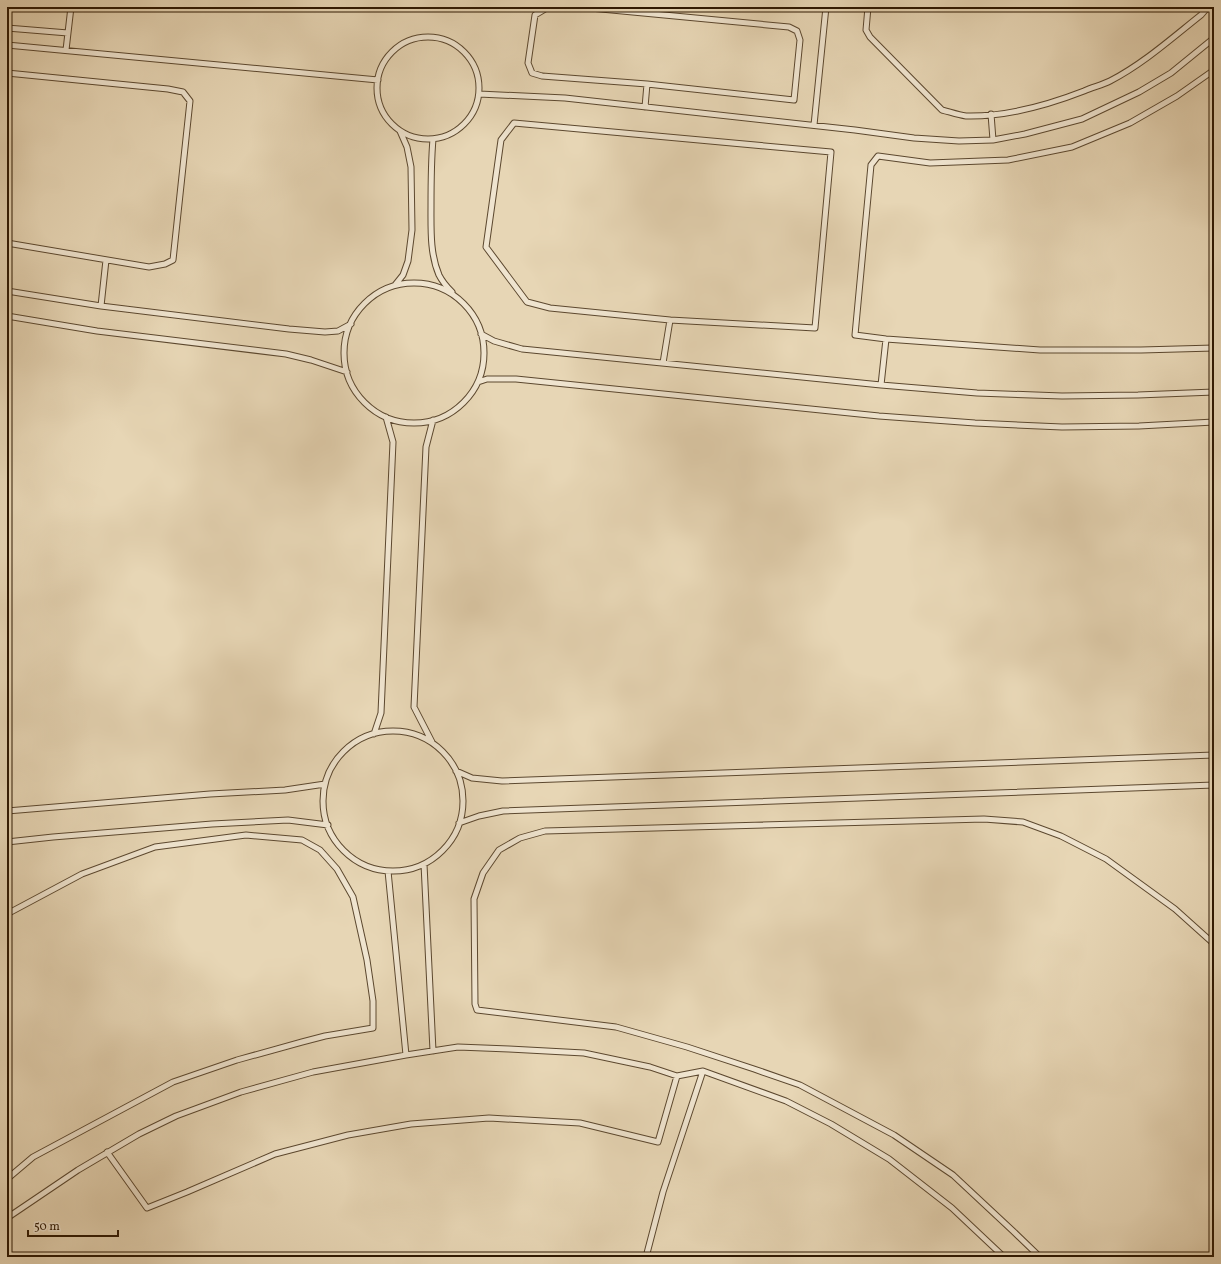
<svg xmlns="http://www.w3.org/2000/svg" width="1221" height="1264" font-family="Vollkorn,serif">
<style>
.lines{fill:none;stroke-linecap:round;stroke-linejoin:round}
.lane-casing{stroke:#5c482f;stroke-width:7}
.lane{stroke:#efe4cf;stroke-width:5}
</style>
<rect width="100%" height="100%" fill="#e7d6b5"/>
<filter id="stains"><feTurbulence type="fractalNoise" baseFrequency=".005" numOctaves="4"/><feColorMatrix values="0 0 0 0 .2 0 0 0 0 .09 0 0 0 0 .02 0 0 0 .5 -.17"/></filter>
<radialGradient id="worn" r=".72"><stop offset=".6" stop-color="#630" stop-opacity="0"/><stop offset="1" stop-color="#630" stop-opacity=".3"/></radialGradient>
<g class="lines">
<defs>
<path id="lane" d="M551 7 545 9 535 15 528 63 532 73 542 76 647 84 794 100 800 40 797 31 789 27 580 7
M868 7 866 30 870 37 942 110C950 112 958 115 966 116 1006 117 1048 105 1084 91 1093 87 1102 85 1110 81 1143 64 1172 38 1201 15L1208 7
M7 28 68 33
M377 88a51 51 0 1 1 102 0a51 51 0 1 1-102 0Z
M7 45 378 80
M66 50 71 7
M1214 70 1177 96 1130 123 1072 147 1008 160 930 163 878 156 871 165 855 335 886 339 1040 350H1141L1214 348
M7 73 168 89 183 92 190 101 173 260 165 264 149 267 7 243
M479 94 565 98 855 130 914 138 959 141 993 140 1025 134 1082 119 1139 92 1171 73 1214 38
M645 107 647 84
M991 114 993 140
M814 125 826 7
M433 139C431 162 431 184 431 207 431 230 430 254 439 275 442 281 447 287 452 292
M344 353a70 70 0 1 1 140 0a70 70 0 1 1-140 0Z
M395 285 403 275 408 261 412 230 411 167 407 147 400 131
M7 291 101 306 289 329 325 332 338 331 351 324
M101 306 106 260
M7 316 97 331 286 354 311 360 347 372
M481 334 494 341 522 349 881 385 977 393 1062 396 1138 395 1214 392
M663 363 670 320 550 308 527 302 486 247 501 140 514 123 831 152 815 328 670 320
M478 382 487 379H516L879 416 975 423 1062 427 1139 426 1214 422
M881 385 886 339
M323 801a70 70 0 1 1 140 0a70 70 0 1 1-140 0Z
M374 734 381 713 393 442 386 417
M432 742 414 707 426 447 433 420
M456 771 472 778 502 781 1214 755
M7 811 210 794 285 790 325 784
M459 823 479 816 503 811 1214 785
M7 842 53 837 212 824 288 820 328 825
M424 864 433 1051
M388 871 406 1055
M7 914 82 874 155 847 246 835 302 840 320 850 337 869 353 897 367 960 373 1001V1028L325 1036 302 1042 237 1060 173 1082 33 1157 7 1179
M107 1152 147 1208 187 1192 275 1154 348 1135 411 1124 489 1118 580 1123 658 1142 677 1076
M7 1218 78 1170 139 1134 176 1116 241 1092 313 1072 406 1055 458 1047 509 1049 584 1053 650 1067 677 1076 703 1071 786 1101 831 1124 889 1159 952 1208 1004 1257
M646 1257 663 1192 703 1071
M1040 1257 1013 1231 953 1175 894 1135 800 1085 754 1069 687 1047 616 1027 477 1010 475 1004 474 899 483 873 499 850 520 838 545 831 984 819 1023 822 1061 836 1106 859 1175 909 1214 944"/>
</defs>
<use href="#lane" class="lane-casing"/>
<use href="#lane" class="lane"/>
</g>
<rect width="1221" height="1264" fill="none" stroke="#e7d6b5" stroke-width="24"/>
<rect x="8" y="8" width="1205" height="1248" fill="none" stroke="#2e1802" stroke-width="2"/>
<rect x="12" y="12" width="1197" height="1240" fill="none" stroke="#2e1802"/>
<path d="M28 1230v6h90v-6" fill="none" stroke="#2e1802" stroke-width="2"/>
<text x="34" y="1230" font-size="12" fill="#2e1802" stroke="#efe4cf" stroke-width="3" paint-order="stroke">50 m</text>
<rect width="100%" height="100%" filter="url(#stains)"/>
<rect width="100%" height="100%" fill="url(#worn)"/>
</svg>
